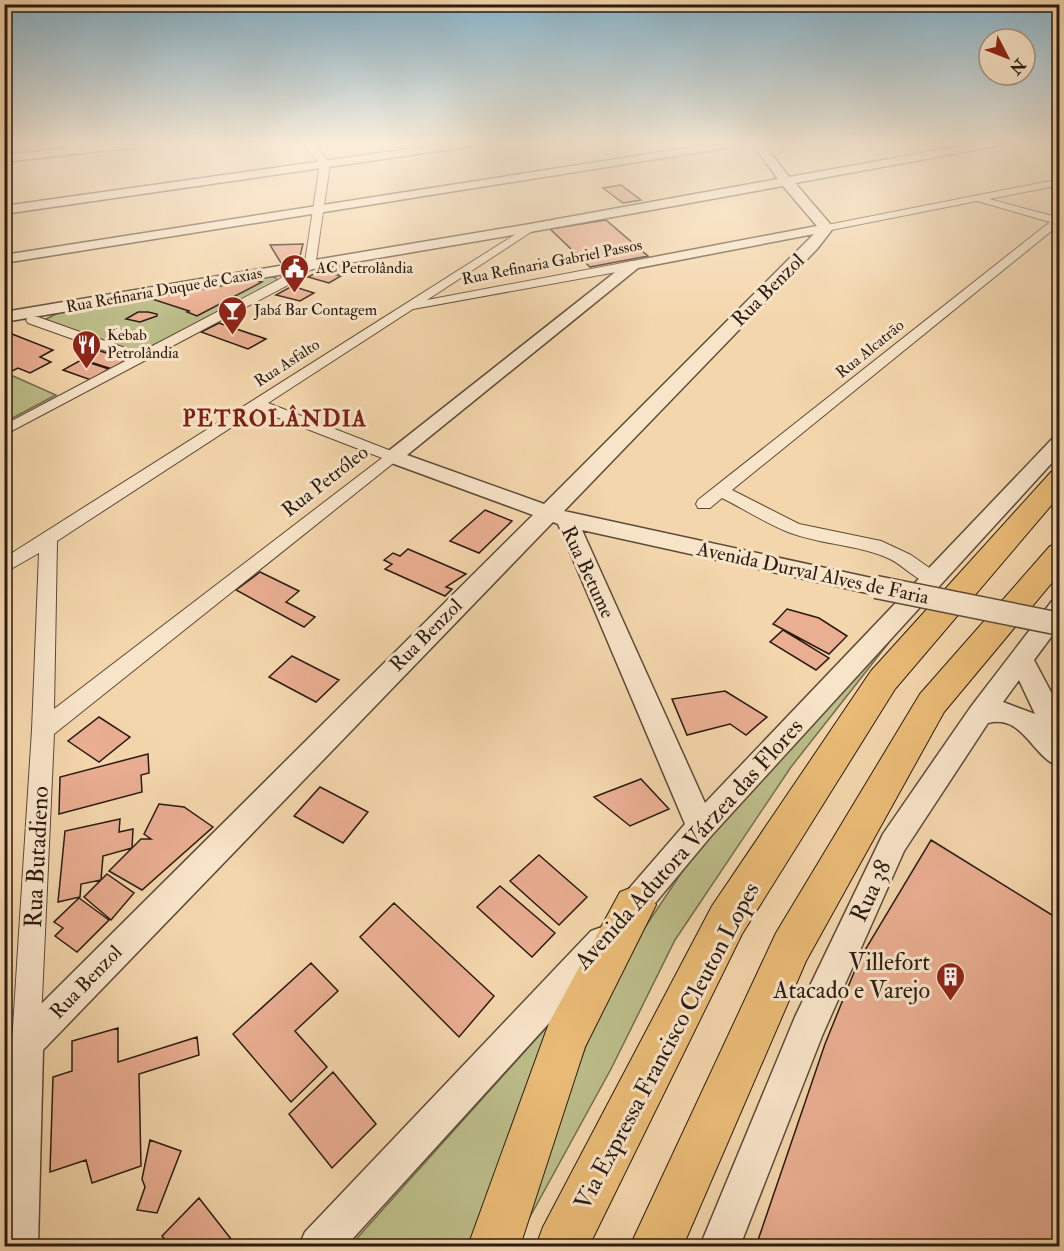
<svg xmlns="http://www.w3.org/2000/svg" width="1064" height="1251" font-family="'IM FELL Double Pica',serif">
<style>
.green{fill:#bcbd89;stroke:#736c4e;stroke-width:1.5}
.building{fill:#eaae92;stroke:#2a1b12;stroke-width:1.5}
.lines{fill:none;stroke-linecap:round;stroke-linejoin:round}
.minor-casing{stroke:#5c4a38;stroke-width:2}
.tertiary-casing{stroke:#5c4a38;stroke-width:3}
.trunk-casing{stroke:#2a1b12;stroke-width:2}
.minor{fill:#f8e4c9;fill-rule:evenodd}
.tertiary{fill:#f8e4c9;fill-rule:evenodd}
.trunk{fill:#eabb76;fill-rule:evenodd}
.tertiary-bridge-casing{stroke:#5c4a38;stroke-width:25;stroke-linecap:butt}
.tertiary-bridge{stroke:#f8e4c9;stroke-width:22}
.labels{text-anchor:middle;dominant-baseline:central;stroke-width:6;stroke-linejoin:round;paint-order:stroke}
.far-street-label{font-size:16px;fill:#2a1b12;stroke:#f8e4c9}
.far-poi-label{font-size:16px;fill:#2a1b12;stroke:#f8e4c9;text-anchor:start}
.street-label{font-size:20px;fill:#2a1b12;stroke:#f8e4c9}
.far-district-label{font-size:22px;font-weight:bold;letter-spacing:1.5px;fill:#7a1f14;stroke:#f8e4c9}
.near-street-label{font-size:24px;fill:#2a1b12;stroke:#f8e4c9}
.near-poi-label{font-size:24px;fill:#2a1b12;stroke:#f8e4c9;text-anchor:end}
</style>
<rect width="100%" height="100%" fill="#f4d6ac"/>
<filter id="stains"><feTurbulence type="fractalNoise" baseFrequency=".00333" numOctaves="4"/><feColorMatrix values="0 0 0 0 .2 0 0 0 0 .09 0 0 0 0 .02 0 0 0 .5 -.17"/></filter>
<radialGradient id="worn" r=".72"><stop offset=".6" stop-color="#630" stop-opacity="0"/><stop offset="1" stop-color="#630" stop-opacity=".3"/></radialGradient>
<path class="green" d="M265 275 276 278 278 283 139 356 44 320 68 308Z
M13 376 56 395 5 422V380Z
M920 603 791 767 675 940 611 1069 514 1246H512L611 978 692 857Z
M554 1019 469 1246H350Z"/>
<path class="building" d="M621 185 641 200 623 203 603 188Z
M606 220 648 256 590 267 550 229Z
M303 244 299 260 281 263 270 245Z
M355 261 359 266 342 275 321 269Z
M321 270 341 276 329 283 308 277Z
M255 280 262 282 197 316 187 312 189 311 149 298Z
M292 286 314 293 300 301 276 295Z
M138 312H148L157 314V316L140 322 126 319Z
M219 323 266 339 248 349 201 332Z
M12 334 53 350 40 357 51 362 30 373 18 368 4 375V337Z
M100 351 127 359 112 369 84 360Z
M81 360 109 369 91 380 63 370Z
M485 510 512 521 479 553 450 541Z
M408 549 466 574 446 587 452 589 445 596 385 569 392 564 384 560 393 553 400 556Z
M260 572 299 591 286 602 315 617 304 627 236 590Z
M787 609 819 618 847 636 829 654 773 624Z
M783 630 829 658 816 670 770 642Z
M292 656 339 680 316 702 269 677Z
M725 691 767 717 746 735 730 724 687 735 672 699Z
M99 717 130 737 99 762 68 741Z
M11 751 7 781 4 782V753Z
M148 754 149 773 141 775 142 792 59 814 60 777Z
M641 779 669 809 630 826 594 797Z
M320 787 368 812 343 843 294 816Z
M159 804 184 807 213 827 142 890 109 871 141 839H151L144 834Z
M120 819 119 832 133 829 132 848 103 856 101 880 81 884 80 897 58 902 65 831Z
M931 840 1060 920V1246H756L825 1044 859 960Z
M539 855 587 897 559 925 510 881Z
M107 874 134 893 111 920 84 897Z
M500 886 555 933 532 957 477 907Z
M79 898 109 920 77 952 55 936 63 928 54 922Z
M394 903 494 996 459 1037 360 937Z
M311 963 338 991 295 1031 327 1067 291 1102 233 1034Z
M118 1028V1062L197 1037 199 1055 139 1074 141 1166 92 1183 86 1160 50 1172 53 1077 72 1071V1041Z
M333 1072 376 1124 332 1168 289 1114Z
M150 1140 181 1151 157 1213 137 1210 145 1187 142 1179Z
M199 1198 231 1239 224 1246H170L162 1236Z"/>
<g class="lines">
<defs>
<path id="minor" d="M303 143H313L330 164 315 267 286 286 4 435V425L129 359 28 323 26 320 28 317H38L139 353 278 280 305 262 320 164Z
M1060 179V185L989 199 1060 218V224L732 490 799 524 881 541 911 555 938 574 940 578 938 582C921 587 905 566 890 559 857 544 821 545 788 532 765 523 744 509 722 498L710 508H698L696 504 698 500 1050 222 977 201 826 231 820 228 822 226Z
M530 225 534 226V230L427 300 633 261 639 265 633 269 413 309 268 403 399 454 401 457 54 734 40 1043 36 1053 26 1057 16 1053 12 1043 32 730 39 553 4 573V558ZM258 410 382 458 54 709 57 541Z"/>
<path id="tertiary" d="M119 143H152L146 146 4 162V155Z
M451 143H478L472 146 4 214V206Z
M719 143H744L738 146 4 263V255Z
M752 143H763L789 177 979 143H1002L996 146 795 183 831 225 833 228 831 231 817 249 564 511 876 579 884 581 887 587 884 593 876 595 582 530 705 803 1053 438 1060 436V454L711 836 636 926 625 931 614 926 609 916 614 906 685 824 558 524 553 522 43 1050 38 1246H4V1120L9 1043 14 1031 533 515 386 461 383 457 386 453 628 262 817 226 783 186 530 232 4 322V312L530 224 778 179ZM814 234 544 504 407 455 638 268Z
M1060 599V625L1034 660 1060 709V767C1032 758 1024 714 988 723L904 851 822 1036 740 1246H700L795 1017 883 834 970 708 1052 601ZM1019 680 1035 714 1003 702Z
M602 927 613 931 618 942 613 953 346 1246H299L305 1232 591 931Z"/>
<path id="trunk" d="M1060 470V495L895 689 742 934 589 1246H536L543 1227 712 906 871 671 1051 472Z
M1060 544V573L944 712 806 961 683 1246H630L776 933 920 694 1050 546Z
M635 886 650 892 656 905 585 1047 520 1246H468L549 1023 620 892Z"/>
</defs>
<use href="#minor" class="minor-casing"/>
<use href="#tertiary" class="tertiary-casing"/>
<use href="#trunk" class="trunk-casing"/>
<use href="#minor" class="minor"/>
<use href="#tertiary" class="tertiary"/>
<use href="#trunk" class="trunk"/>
<defs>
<path id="tertiary-bridge" d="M876 587 1060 624"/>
</defs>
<use href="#tertiary-bridge" class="tertiary-bridge-casing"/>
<use href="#tertiary-bridge" class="tertiary-bridge"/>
</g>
<linearGradient id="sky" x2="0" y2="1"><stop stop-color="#89b6ce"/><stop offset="0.45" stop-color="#faedda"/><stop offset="1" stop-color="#faedda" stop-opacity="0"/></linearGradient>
<rect width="1064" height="318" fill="url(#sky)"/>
<defs>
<symbol id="civic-pin" viewBox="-11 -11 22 30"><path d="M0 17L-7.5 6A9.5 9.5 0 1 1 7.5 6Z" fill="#8f2418" stroke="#f8e4c9"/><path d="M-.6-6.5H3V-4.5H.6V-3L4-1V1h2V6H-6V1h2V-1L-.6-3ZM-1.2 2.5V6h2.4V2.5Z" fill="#fff"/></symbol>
<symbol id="bar-pin" viewBox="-11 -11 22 30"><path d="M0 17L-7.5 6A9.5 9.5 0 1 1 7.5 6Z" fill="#8f2418" stroke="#f8e4c9"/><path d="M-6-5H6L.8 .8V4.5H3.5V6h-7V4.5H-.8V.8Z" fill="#fff"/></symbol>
<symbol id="restaurant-pin" viewBox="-11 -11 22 30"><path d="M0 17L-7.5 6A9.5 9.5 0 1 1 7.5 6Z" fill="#8f2418" stroke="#f8e4c9"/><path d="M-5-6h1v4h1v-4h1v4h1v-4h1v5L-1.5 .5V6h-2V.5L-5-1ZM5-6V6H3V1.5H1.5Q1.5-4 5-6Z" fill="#fff"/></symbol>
<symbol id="building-pin" viewBox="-11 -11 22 30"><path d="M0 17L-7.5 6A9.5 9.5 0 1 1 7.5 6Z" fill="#8f2418" stroke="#f8e4c9"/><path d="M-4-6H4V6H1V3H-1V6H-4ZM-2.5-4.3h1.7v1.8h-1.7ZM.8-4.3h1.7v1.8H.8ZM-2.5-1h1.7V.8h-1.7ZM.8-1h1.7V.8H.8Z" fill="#fff"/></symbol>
</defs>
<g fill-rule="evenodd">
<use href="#civic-pin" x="278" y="252" width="33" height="45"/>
<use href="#bar-pin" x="216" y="294" width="33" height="45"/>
<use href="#restaurant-pin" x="70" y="328" width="33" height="45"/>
<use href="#building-pin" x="934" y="960" width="33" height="45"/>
</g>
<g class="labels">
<g class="far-street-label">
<text transform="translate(552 262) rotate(-11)">Rua Refinaria Gabriel Passos</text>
<text transform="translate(164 290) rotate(-10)">Rua Refinaria Duque de Caxias</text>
<text transform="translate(870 349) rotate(-39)">Rua Alcatrão</text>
<text transform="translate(287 363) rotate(-33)">Rua Asfalto</text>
</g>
<g class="far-poi-label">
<text x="316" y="268">AC Petrolândia</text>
<text x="254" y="310">Jabá Bar Contagem</text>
<text x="107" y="335">Kebab<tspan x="107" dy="18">Petrolândia</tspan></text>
</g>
<g class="street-label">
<text transform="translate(768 290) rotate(-45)">Rua Benzol</text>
<text transform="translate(325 481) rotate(-38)">Rua Petróleo</text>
<text transform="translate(588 572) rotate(65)">Rua Betume</text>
<text transform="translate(813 573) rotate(12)">Avenida Durval Alves de Faria</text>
<text transform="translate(426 635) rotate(-45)">Rua Benzol</text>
<text transform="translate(86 982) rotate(-46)">Rua Benzol</text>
</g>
<g class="far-district-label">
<text x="275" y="419">PETROLÂNDIA</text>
</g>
<g class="near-street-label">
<text transform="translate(689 844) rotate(-48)">Avenida Adutora Várzea das Flores</text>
<text transform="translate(37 857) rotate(-87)">Rua Butadieno</text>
<text transform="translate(871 891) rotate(-65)">Rua 38</text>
<text transform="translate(667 1046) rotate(-62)">Via Expressa Francisco Cleuton Lopes</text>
</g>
<g class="near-poi-label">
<text x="930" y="962">Villefort<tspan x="930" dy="28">Atacado e Varejo</tspan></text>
</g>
</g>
<rect width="1064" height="1251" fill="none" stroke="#f4d6ac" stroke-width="24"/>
<rect x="6" y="6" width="1052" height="1239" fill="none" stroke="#2a1b12" stroke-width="3"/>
<rect x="12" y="12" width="1040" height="1227" fill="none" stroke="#2a1b12" stroke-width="1.5"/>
<g transform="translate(1007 57) rotate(132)"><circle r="28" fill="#f8e4c9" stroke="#a69480" stroke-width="1.5"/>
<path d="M0-4.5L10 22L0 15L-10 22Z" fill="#8f2418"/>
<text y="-9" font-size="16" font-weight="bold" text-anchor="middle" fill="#2a1b12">N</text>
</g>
<rect width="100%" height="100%" filter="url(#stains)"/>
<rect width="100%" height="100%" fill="url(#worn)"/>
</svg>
